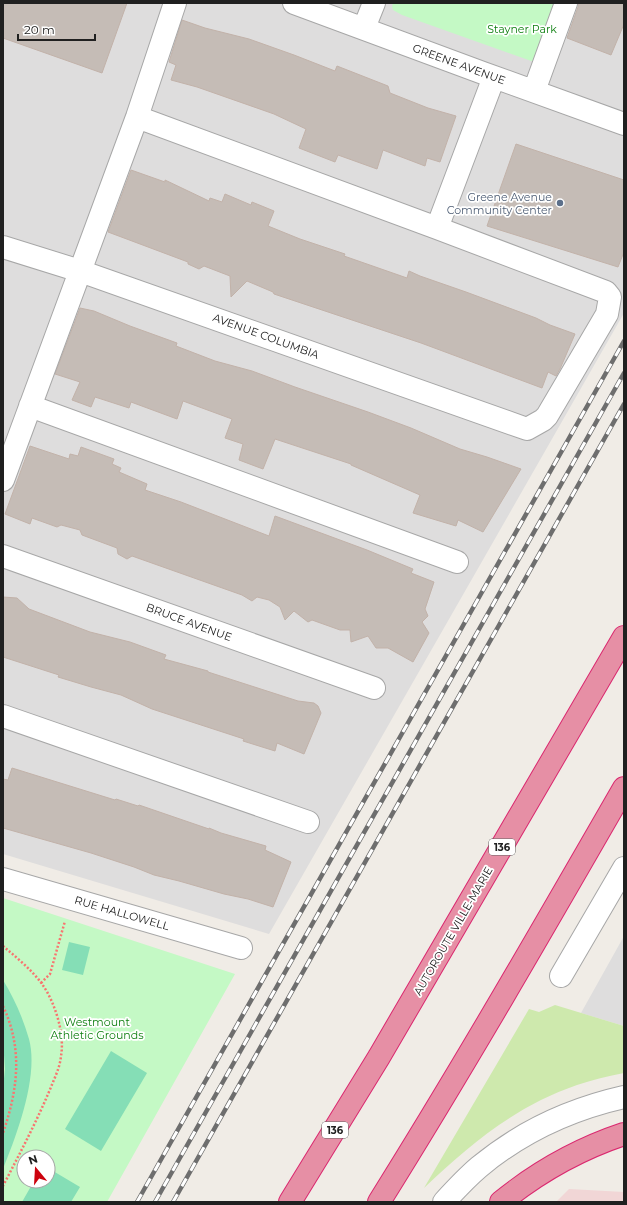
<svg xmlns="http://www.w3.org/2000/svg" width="627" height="1205" font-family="Montserrat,sans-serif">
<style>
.residential{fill:#dedddd}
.commercial{fill:#f1d6d6}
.grass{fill:#cee9ad}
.park{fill:#c4f9c5;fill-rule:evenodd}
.pitch{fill:#85deb6}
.building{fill:#c5bcb6;stroke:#c2b2a9}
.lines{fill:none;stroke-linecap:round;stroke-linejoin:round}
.minor-casing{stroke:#a7a7a7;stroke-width:24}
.highway-casing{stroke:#da286f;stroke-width:24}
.path{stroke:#f8756f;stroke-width:2.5;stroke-dasharray:2 2;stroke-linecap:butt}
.minor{stroke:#fff;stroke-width:22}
.highway{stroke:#e68fa5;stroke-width:22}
.rail-casing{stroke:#6e6e6e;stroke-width:4.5}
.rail{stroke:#fff;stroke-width:3;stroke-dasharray:9;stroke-linecap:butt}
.service-dot{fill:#5c6f8a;stroke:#fff;stroke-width:1.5}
.labels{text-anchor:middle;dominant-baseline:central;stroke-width:3.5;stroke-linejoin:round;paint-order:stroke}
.shield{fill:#fff;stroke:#636363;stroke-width:1}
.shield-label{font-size:10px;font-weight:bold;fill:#202020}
.park-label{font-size:11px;fill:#0d7f0f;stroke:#fff}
.street-label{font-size:11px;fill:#202020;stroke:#fff}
.service-label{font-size:11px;fill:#4e5e75;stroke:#fff;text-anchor:end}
</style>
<rect width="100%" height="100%" fill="#f0ece6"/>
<path class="residential" d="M3 3H624V313L269 934 3 854Z
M624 936V1026L581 1013Z"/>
<path class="commercial" d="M569 1189 624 1192V1202H556Z"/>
<path class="grass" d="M555 1005 624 1026V1073C608 1076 592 1080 577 1085 516 1106 470 1144 424 1188L529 1009 539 1012Z"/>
<path class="park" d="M393 3H560L537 63 402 15 393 10 392 7Z
M3 898 235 974 107 1202H3ZM24 1157H48V1181H24Z"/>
<path class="pitch" d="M69 942 90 947 83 975 62 970Z
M3 980C14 998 23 1018 29 1039 39 1076 17 1134 3 1169V1088L5 1069 3 1041Z
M111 1051 147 1073 101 1151 65 1129Z
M48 1168 80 1187 71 1202H22L34 1181H48Z"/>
<path class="building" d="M3 3H127L102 73 3 38Z
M578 3H624V24L611 55 567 38 578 7Z
M182 20 205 28 249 39 294 55 335 71 337 66 388 86 390 93 428 108 456 116 440 162 427 158 425 166 383 150 377 169 338 155 335 162 299 148 306 129 274 114 197 87 171 80 176 65 169 62Z
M516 144 624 180V252L618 267 487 226Z
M131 170 165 182V180L209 201 210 198 222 202 225 194 251 205 252 202 274 211 268 226 300 239 345 254 344 256 407 278 409 271 420 276 466 292 536 318 550 325 575 334 560 369 556 376 548 372 542 388 421 343 274 294 273 292 247 281 231 297 230 276 204 266 199 269 188 264V262L108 232Z
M80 308 94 311 130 326 177 343 176 346 215 361 252 371 295 387 368 412 411 428 460 449 487 457 521 469 483 532 458 520 456 526 413 513 420 495 351 465V464L275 439 263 469 239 460 243 444 225 438 232 419 183 401 177 419 131 402 129 408 95 397 91 407 72 400 80 382 55 374Z
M30 446 69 459 70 454 78 456 81 447 114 459 112 464 121 468 119 472 147 484 145 490 181 502 269 536 275 516 367 550 413 569 411 573 434 582 425 609 428 616 422 622 429 633 413 662 388 648H376L368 636 351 642 350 630H340L312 620 308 622 294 611 285 620 280 607 269 600 257 597 252 601 242 595 132 556 127 559 118 554 117 548 82 535 80 530 61 525 57 527 32 518 30 524 5 514Z
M3 597 17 598 29 609 90 632 130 642 166 655 164 659 208 671V672L298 701 314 703 318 706 321 713 304 754 277 743 275 751 243 741 244 739 152 709 121 695 91 687 58 677 59 675 3 657Z
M12 768 115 800 116 799 138 806 139 805 209 829V828L221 833 266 846 265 850 291 862 273 907 248 899 224 894 179 881 154 875 134 867 91 853 3 828V779L8 780Z"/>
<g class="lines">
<defs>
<path id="minor" d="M294 3 483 73 624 124
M364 28 374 3
M534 91 566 3
M437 228 494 77
M3 247 80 271 527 429 543 420 547 416 607 314 610 297 606 292 437 228 137 117
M30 406 457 562
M3 480 137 117 175 3
M3 556 374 688
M3 716 308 822
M3 879 241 948
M561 976 624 868
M444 1202C455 1190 466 1178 479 1167 521 1132 571 1109 624 1097"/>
<path id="highway" d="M290 1202 379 1057 624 637
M379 1202C464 1066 544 927 624 788
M501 1202C538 1172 579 1149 624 1134"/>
</defs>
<use href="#minor" class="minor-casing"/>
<use href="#highway" class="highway-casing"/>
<path class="path" d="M3 946C16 957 32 970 42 984 55 1002 65 1034 61 1056 60 1067 55 1077 51 1087 37 1121 20 1153 3 1186
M41 983 50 974 65 921
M3 1006C23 1049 18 1089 3 1133"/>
<use href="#minor" class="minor"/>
<use href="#highway" class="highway"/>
<defs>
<path id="rail" d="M137 1202 624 341
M155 1202 624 373
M173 1202 624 404"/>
</defs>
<use href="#rail" class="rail-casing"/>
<use href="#rail" class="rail"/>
</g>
<circle class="service-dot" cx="560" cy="203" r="4"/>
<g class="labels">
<g class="shield">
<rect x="489" y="839" width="26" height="16" rx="3"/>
<rect x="322" y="1122" width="26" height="16" rx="3"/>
</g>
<g class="shield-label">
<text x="502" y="847">136</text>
<text x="335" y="1130">136</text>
</g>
<g class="park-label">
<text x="522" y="29">Stayner Park</text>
<text x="97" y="1022">Westmount<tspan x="97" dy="13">Athletic Grounds</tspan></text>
</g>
<g class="street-label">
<text transform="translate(459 64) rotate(20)">GREENE AVENUE</text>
<text transform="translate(266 336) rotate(20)">AVENUE COLUMBIA</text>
<text transform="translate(189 622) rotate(20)">BRUCE AVENUE</text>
<text transform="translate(122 913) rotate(16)">RUE HALLOWELL</text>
<text transform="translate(453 931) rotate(-60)">AUTOROUTE VILLE-MARIE</text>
</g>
<g class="service-label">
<text x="552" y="197">Greene Avenue<tspan x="552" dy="13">Community Center</tspan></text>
</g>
</g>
<rect width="627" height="1205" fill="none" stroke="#202020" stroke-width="8"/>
<g transform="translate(36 1169) rotate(342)"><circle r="19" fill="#ffffff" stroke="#a6a6a6"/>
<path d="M0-3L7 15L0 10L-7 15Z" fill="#cd020e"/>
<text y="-6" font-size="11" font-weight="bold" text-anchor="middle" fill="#202020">N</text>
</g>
<path d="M18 34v6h77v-6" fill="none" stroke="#202020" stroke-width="2"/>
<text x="24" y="34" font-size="12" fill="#202020" stroke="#ffffff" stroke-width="3" paint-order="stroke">20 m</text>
</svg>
